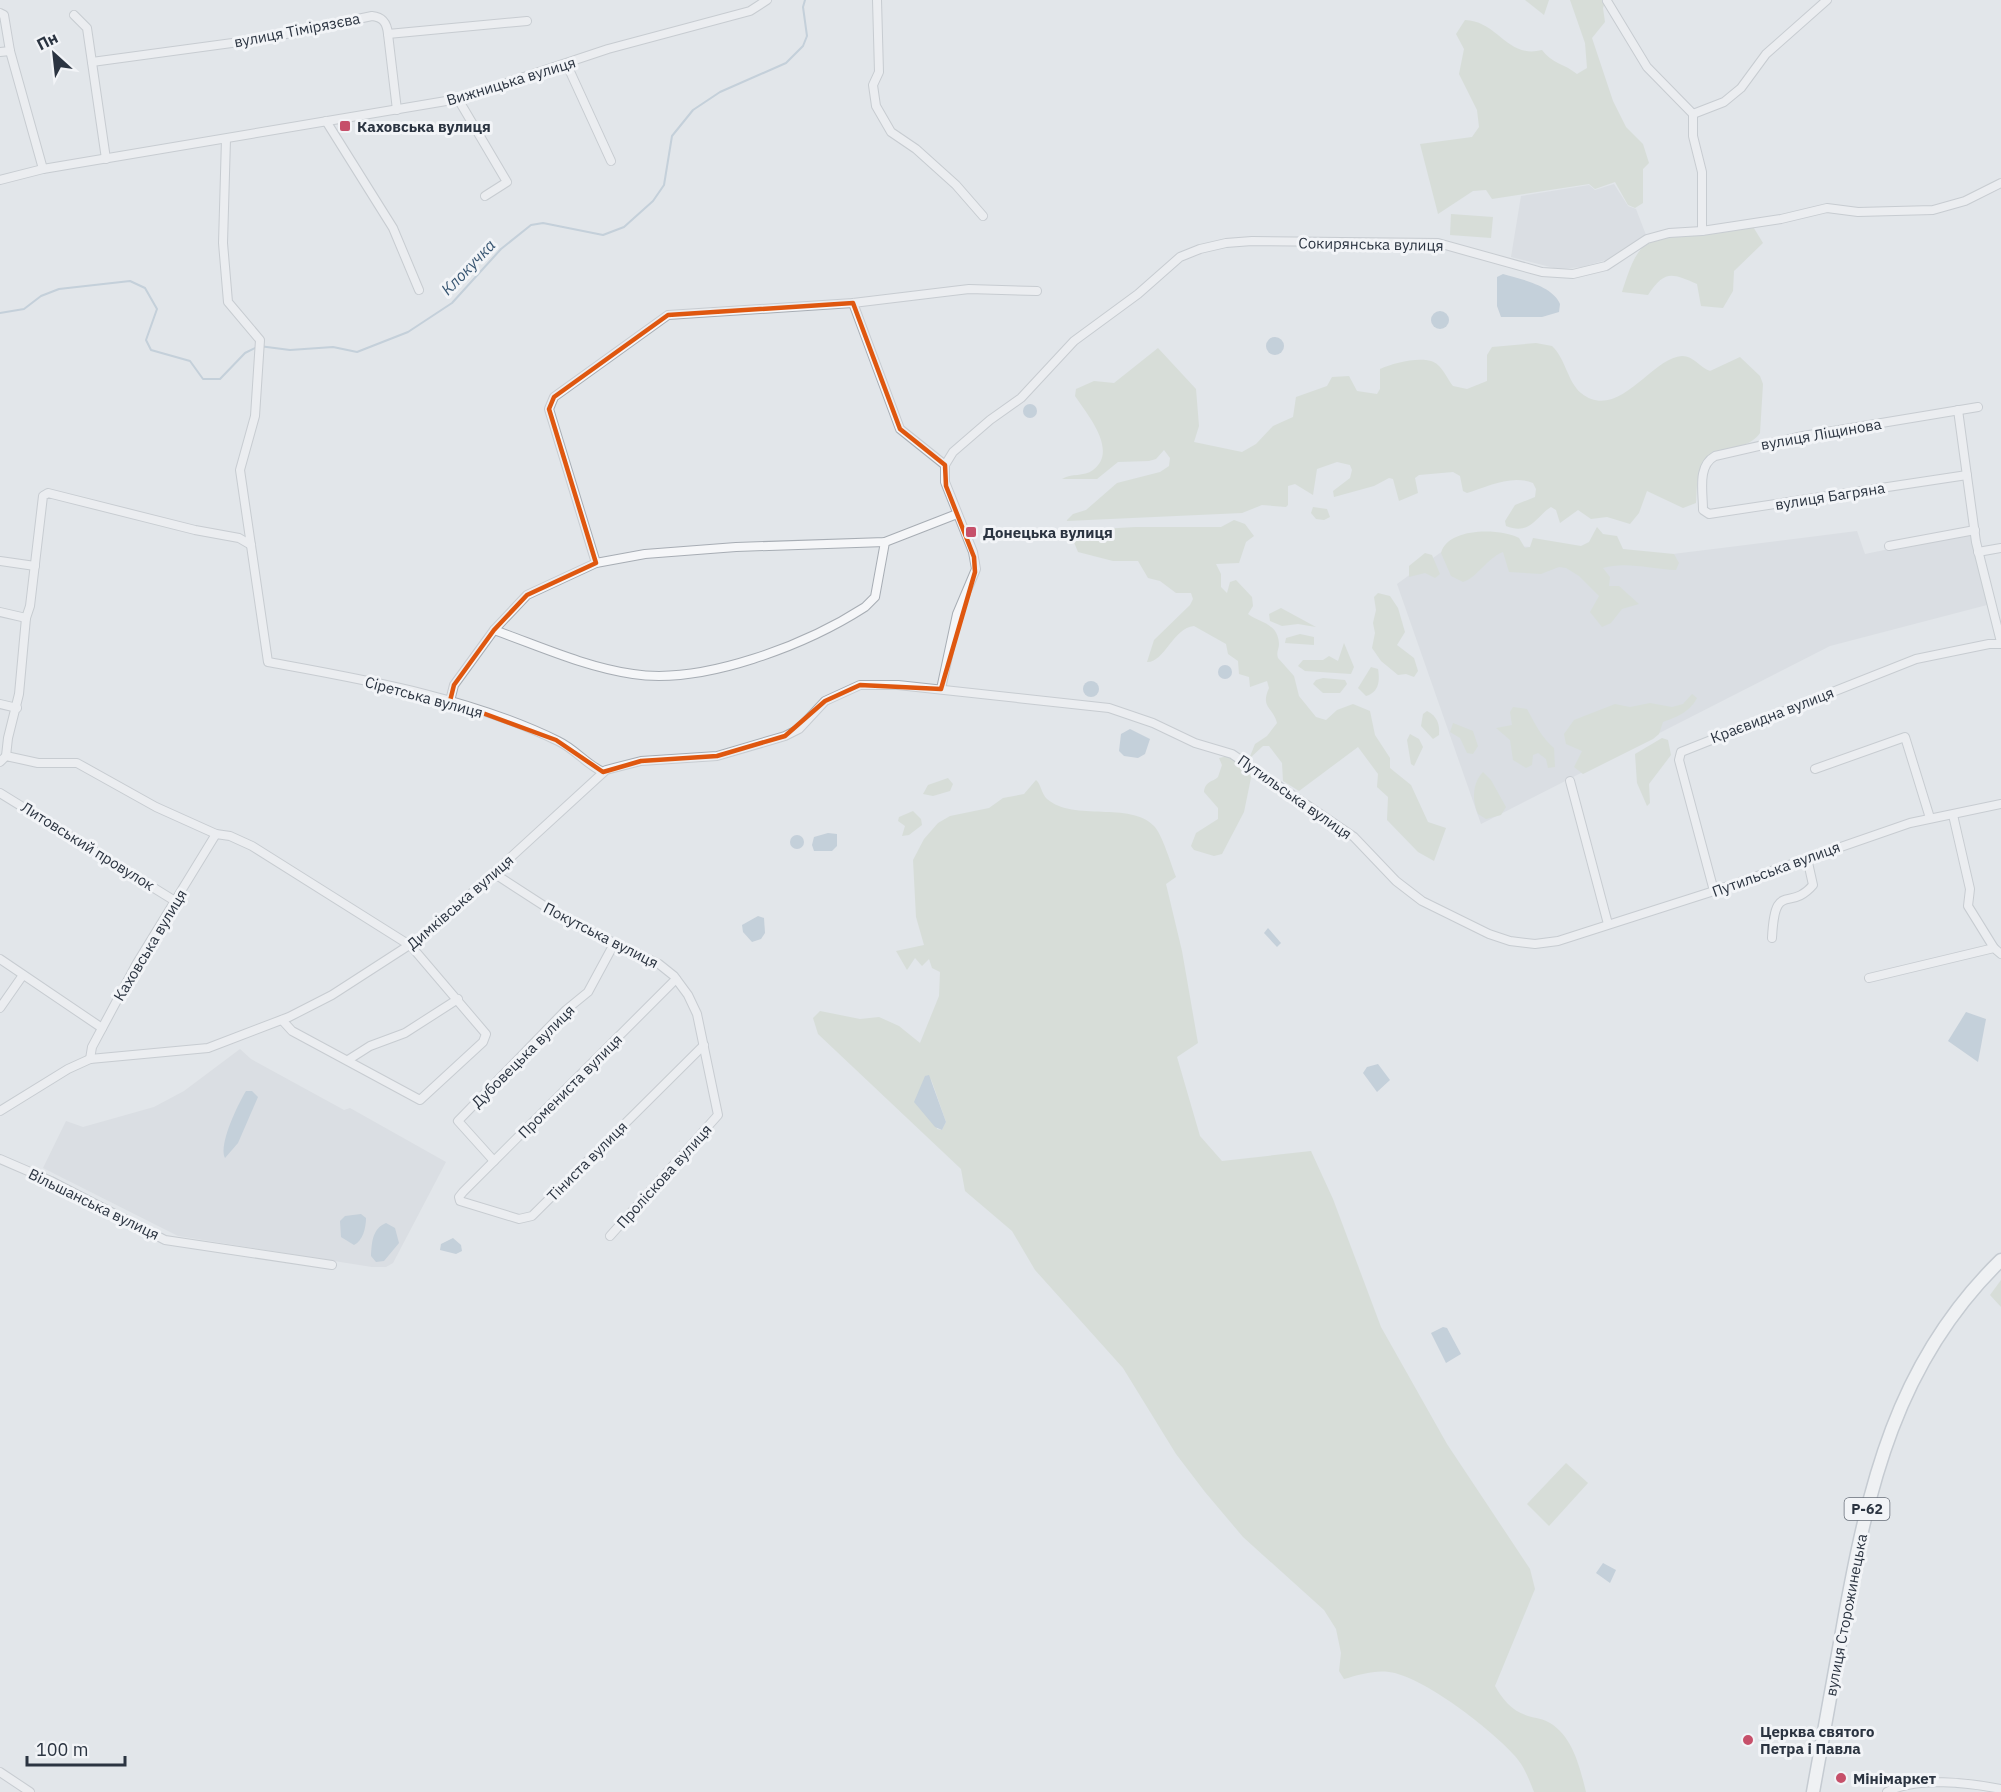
<svg xmlns="http://www.w3.org/2000/svg" width="2001" height="1792" font-family="'IBM Plex Sans',sans-serif">
<style>
.built{fill:#d0d5db}
.green{fill:#c9d3c4;fill-rule:evenodd}
.water{fill:#a0b5c7}
.lines{fill:none;stroke-linecap:round;stroke-linejoin:round}
.stream{stroke:#a0b5c7;stroke-width:2}
.street-casing{stroke:#a7adb4;stroke-width:10}
.primary-casing{stroke:#a2abb5;stroke-width:15}
.street{stroke:#f5f6f8;stroke-width:8}
.primary{stroke:#fff;stroke-width:12}
.marked{fill:none;stroke:#df570f;stroke-width:4.5;stroke-linejoin:round}
.poi-dot{fill:#c6506a;stroke:#f2f4f7;stroke-width:2}
.labels{text-anchor:middle;dominant-baseline:central;stroke-width:6;stroke-linejoin:round;paint-order:stroke}
.shield{fill:#f2f4f7;stroke:#676e78;stroke-width:1.5}
.shield-label{font-size:14px;font-weight:bold;fill:#2b3441}
.street-label{font-size:15px;fill:#2b3441;stroke:#f2f4f7}
.poi-label{font-size:15px;font-weight:bold;fill:#2b3441;stroke:#f2f4f7;text-anchor:start}
.water-label{font-size:16px;font-style:italic;fill:#385672;stroke:#f2f4f7}
</style>
<rect width="100%" height="100%" fill="#e2e6ea"/>
<!-- built -->
<g class="built">
<path d="M1614,184L1628,206L1636,209L1646,235L1609,259L1582,267L1558,269L1511,257L1521,196L1589,185L1595,190Z"/>
<path d="M1857,531L1865,554L1972,532L1987,605L1830,646L1481,824L1397,584L1458,540L1550,549L1651,563L1673,554Z"/>
<path d="M240,1049L251,1059L344,1110L350,1108L446,1162L393,1263L386,1267H372L178,1236L43,1168L66,1121L83,1127L154,1107L184,1091Z"/>
</g>
<!-- green -->
<g class="green">
<path d="M1525,0H1549L1544,15Z"/>
<path d="M1570,0H1606L1603,8L1605,22L1592,38L1613,101L1626,127L1643,144L1649,163L1643,169V203L1635,208L1628,205L1615,182L1595,189L1589,184L1492,199L1486,190L1473,191L1438,214L1420,144L1472,137L1479,127L1477,110L1459,74L1464,49L1456,34L1465,20C1498,21 1507,59 1542,50C1551,63 1565,64 1577,74L1587,68L1585,43Z"/>
<path d="M1451,214L1493,217L1491,238L1450,235Z"/>
<path d="M1752,225L1763,243L1734,271L1733,291L1723,308L1701,306L1697,284C1671,273 1665,270 1648,295L1622,292C1626,280 1632,259 1641,249C1657,233 1728,229 1752,225Z"/>
<path d="M1536,343L1552,346C1566,359 1567,381 1581,393C1618,423 1652,357 1682,356C1694,356 1699,367 1710,371L1740,357L1760,376L1763,384L1760,433C1745,455 1709,441 1699,475C1696,484 1697,494 1696,503L1683,508L1647,491L1639,513L1630,524L1607,517L1591,519L1578,510L1560,523L1556,510L1551,507C1536,516 1531,536 1506,526L1505,521L1515,505L1535,497L1536,489L1533,483C1511,474 1487,487 1467,493L1463,491L1460,476L1453,472L1419,475L1415,478L1418,493L1399,501L1393,479L1389,478L1374,486L1334,497L1333,491L1350,478L1352,470L1350,465L1337,462L1317,469L1313,495L1295,484L1288,486V505L1286,507L1262,505L1242,513L1066,521L1073,514L1086,510L1117,483L1160,472L1169,466L1170,458L1164,450L1156,459L1149,461L1118,462L1097,479H1062C1071,473 1084,477 1093,470C1119,451 1087,414 1075,396L1076,389L1094,381L1114,383L1158,348L1196,389L1199,426L1194,442L1242,452L1256,444L1273,426L1293,417L1296,397L1327,386L1332,377L1349,376L1357,391L1377,394L1380,389V369C1393,363 1417,357 1431,361C1442,364 1447,379 1453,386L1467,389L1487,381V355L1492,347Z"/>
<path d="M1313,507L1327,509L1330,517L1324,520L1316,519L1311,513Z"/>
<path d="M1234,520L1245,524L1254,536L1246,542L1239,563L1216,564L1221,574V587L1227,593L1230,582L1236,580L1252,597L1253,606L1248,614C1260,623 1278,623 1279,644C1279,649 1276,652 1278,658L1294,676L1299,696L1316,717L1326,720L1337,710L1353,704L1370,711L1375,735L1390,758V768L1411,785L1428,822L1446,828L1434,861L1418,852L1387,820L1388,797L1377,787L1378,774L1358,747L1299,791L1283,781L1282,763L1269,746H1263L1249,759L1255,744L1267,736L1277,723C1273,707 1260,708 1269,688L1267,681L1250,687L1249,677L1239,674L1238,661L1228,654L1226,644L1194,626C1173,628 1164,663 1147,662L1154,640L1190,605L1193,599L1191,593H1176L1160,581L1148,578L1138,561H1113L1078,552L1073,540L1077,533L1085,530L1135,527H1221Z"/>
<path d="M1597,527L1603,534L1617,536L1623,549L1674,554L1679,563L1676,570C1652,569 1625,561 1603,568L1610,577L1609,586H1619L1639,604L1622,609L1611,623L1602,627L1590,612L1599,596L1579,576L1566,568L1559,567L1541,574L1509,572L1503,552C1487,558 1477,578 1463,582L1451,576L1441,553C1448,527 1500,528 1519,538L1525,548L1530,547L1533,538L1581,546L1589,542Z"/>
<path d="M1425,553L1432,555L1440,574L1435,578L1425,573L1409,577V566Z"/>
<path d="M1378,593L1390,596L1398,608L1405,632L1397,645L1414,658L1418,671L1414,677L1406,674L1398,675L1381,661L1372,648L1375,633L1373,623L1376,610L1374,597Z"/>
<path d="M1281,608L1316,627L1298,624L1282,626L1270,621L1269,614Z"/>
<path d="M1300,634L1314,637V645L1285,643L1286,638Z"/>
<path d="M1344,643L1354,667L1351,674L1305,671L1298,666L1303,660H1323L1329,656L1338,661Z"/>
<path d="M1371,667L1378,669C1380,681 1379,692 1366,696L1358,688Z"/>
<path d="M1323,678L1345,680L1347,684L1340,693H1323L1313,684L1316,680Z"/>
<path d="M1692,694L1697,698C1689,713 1676,717 1663,722L1659,734L1653,739L1583,774L1574,767L1582,751L1566,744L1564,734L1574,720L1615,704L1630,707L1650,703L1672,707L1683,704Z"/>
<path d="M1513,707L1527,709C1535,724 1542,738 1554,748L1555,767L1548,768L1546,759L1538,753L1533,755L1532,765L1526,768L1513,760L1510,740L1496,728L1512,725L1510,712Z"/>
<path d="M1427,711C1437,716 1440,724 1439,735L1433,739L1421,726L1423,714Z"/>
<path d="M1453,723L1473,731L1478,746L1473,754L1467,753L1460,738L1450,732Z"/>
<path d="M1410,734L1419,739L1423,747L1414,766L1411,764L1407,740Z"/>
<path d="M1662,738L1668,740L1671,755L1649,784L1650,803L1647,806L1637,783L1635,754Z"/>
<path d="M1228,756L1252,773L1244,812L1222,854L1214,856L1194,850L1191,846L1196,833L1218,819V808L1204,792C1205,781 1213,782 1218,777L1222,765L1219,758Z"/>
<path d="M1483,772L1491,780L1506,807L1501,815L1486,819L1478,814C1472,801 1472,783 1483,772Z"/>
<path d="M948,778L953,784L950,791L933,796L923,794L928,785Z"/>
<path d="M1036,780C1041,784 1041,793 1047,799C1074,822 1130,801 1154,826C1162,834 1171,864 1176,877L1166,884L1182,951L1198,1043L1177,1057L1200,1136L1222,1161L1311,1151L1333,1199L1381,1327L1447,1444L1530,1569L1535,1589L1495,1686C1503,1700 1512,1711 1528,1716C1535,1718 1544,1719 1550,1723C1573,1737 1580,1768 1586,1792H1534C1529,1779 1524,1766 1515,1756C1492,1730 1423,1676 1389,1672C1374,1670 1359,1675 1344,1679L1339,1671L1341,1653L1336,1629L1324,1610L1243,1537L1205,1492L1176,1454L1123,1368L1035,1270L1012,1231L965,1191L961,1169L818,1034L813,1018L820,1011L860,1019L879,1017L899,1026L920,1043L939,996L940,972L932,968L929,959L922,966L915,958L907,970L896,951L924,945L916,917L913,860L924,839L938,823L950,816L989,808L1003,798L1024,794ZM931,1079L946,1122L942,1130L937,1129Z"/>
<path d="M913,811L921,819L922,825L909,835L902,836L905,826L898,821L899,817Z"/>
<path d="M2001,1280V1307L1990,1295Z"/>
<path d="M1566,1463L1588,1483L1549,1526L1527,1504Z"/>
</g>
<!-- water -->
<g class="water">
<path d="M1503,274C1521,279 1553,286 1560,304L1559,312L1542,317H1501L1497,306V277Z"/>
<circle cx="1440" cy="320" r="9"/>
<circle cx="1275" cy="346" r="9"/>
<circle cx="1030" cy="411" r="7"/>
<circle cx="1225" cy="672" r="7"/>
<circle cx="1091" cy="689" r="8"/>
<path d="M1130,729L1150,739L1145,754L1138,758L1124,756L1119,751L1121,734Z"/>
<path d="M828,833L837,834V846L832,851H814L812,845L814,837Z"/>
<circle cx="797" cy="842" r="7"/>
<path d="M758,916L764,918L765,933L761,939L752,942L743,932L742,925Z"/>
<path d="M1268,928L1281,943L1277,947L1264,933Z"/>
<path d="M1966,1012L1986,1019L1978,1062L1948,1041Z"/>
<path d="M1378,1064L1390,1080L1377,1092L1363,1073L1367,1067Z"/>
<path d="M929,1075L946,1122L942,1130L935,1127L914,1102L925,1076Z"/>
<path d="M246,1091H252L258,1097L238,1143L225,1158C218,1145 238,1104 246,1091Z"/>
<path d="M361,1214L366,1218C366,1227 363,1241 354,1245L341,1237L340,1221L345,1216Z"/>
<path d="M386,1223L395,1228L399,1243L384,1261L376,1262L371,1256C372,1242 372,1229 386,1223Z"/>
<path d="M453,1238L461,1245L462,1251L456,1254L440,1250L441,1244Z"/>
<path d="M1443,1327L1447,1328L1461,1354L1446,1363L1431,1333Z"/>
<path d="M1603,1563L1616,1570L1610,1583L1596,1573Z"/>
</g>
<g class="lines">
<!-- stream -->
<path class="stream" d="M0,313L24,309L41,296L59,289L130,281L145,288L157,309L146,340L151,350L190,361L203,379H220L245,353L259,346L290,350L333,347L357,352L408,332L452,303L501,249L531,225L543,223L603,235L624,227L653,201L664,185L672,136L693,110L720,92L786,63L803,46L807,36L803,7L805,0"/>
<!-- street casing -->
<g class="street-casing">
<g id="street">
<path d="M877,0L879,72L873,85L876,106L891,132L916,149L956,185L983,216"/>
<path d="M1607,1L1647,67L1693,114V136L1702,172V231"/>
<path d="M0,13L4,15L10,51L43,169"/>
<path d="M74,15L87,28L106,159"/>
<path d="M388,34L397,110"/>
<path d="M0,52L10,51"/>
<path d="M92,62L262,39L372,16C383,17 387,23 388,34L527,21"/>
<path d="M567,65L611,161"/>
<path d="M458,99L507,182L485,196"/>
<path d="M1693,114L1724,102L1741,88L1766,54L1827,0"/>
<path d="M326,121L393,228L419,290"/>
<path d="M226,139L223,243L228,302L260,340L255,416L240,470L268,662C366,680 468,697 558,741C575,749 586,764 603,772"/>
<path d="M0,180L43,169L458,99L608,49L750,11L767,0"/>
<path d="M853,303L900,429L945,465"/>
<path d="M1958,410L1976,542L2001,642"/>
<path d="M1967,475L1709,514L1703,510C1703,491 1697,466 1715,456L1803,436L1978,407"/>
<path d="M1889,546L1975,530"/>
<path d="M1978,552L2001,548"/>
<path d="M0,561L35,566"/>
<path d="M596,563L549,409L554,397L668,315L853,303L969,289L1037,291"/>
<path d="M0,612L26,618"/>
<path d="M494,630C539,646 585,667 633,674C703,685 806,645 865,607L875,597L885,542"/>
<path d="M941,689L957,614L976,569L973,552L945,482V465L953,452L990,420L1021,398L1074,341L1138,294L1180,257L1200,249L1226,243L1252,241L1438,243L1542,272L1573,274L1606,266L1647,239L1669,233L1702,231L1781,219L1827,208L1858,212L1933,210L1965,201L2001,183"/>
<path d="M450,701L454,685L494,630L527,595L596,563L645,554L736,547L885,542L957,514"/>
<path d="M0,704L17,708"/>
<path d="M6,756L8,738L19,694L26,618L30,606L43,496L48,493L195,530L239,538L251,545"/>
<path d="M0,762L6,756L38,763H77L156,807L216,834L230,836L252,846L411,946L486,1034L483,1042L420,1100L292,1031L282,1020"/>
<path d="M1815,769L1905,737L1930,818"/>
<path d="M1570,781L1608,924"/>
<path d="M0,793L175,901"/>
<path d="M1953,815L1970,889L1968,906L1994,948"/>
<path d="M495,874L566,920L659,964L674,976L688,995L697,1014L718,1115L610,1236"/>
<path d="M1714,891L1679,760L1681,752L1916,659L1989,644H2001"/>
<path d="M1772,938C1775,879 1789,913 1813,885L1807,858"/>
<path d="M0,959L102,1028"/>
<path d="M1869,978L1994,948L2001,954"/>
<path d="M676,979L463,1192L459,1197L460,1201L519,1219L532,1216L704,1045"/>
<path d="M0,1008L23,975"/>
<path d="M90,1059L92,1047L137,963L216,834"/>
<path d="M348,1060L370,1046L405,1033L458,999"/>
<path d="M0,1111L68,1069L90,1059L208,1048L289,1017L332,995L428,933L606,770L641,761L717,756L785,736L799,729L825,701L860,685H898L1109,708L1153,723L1195,743L1232,754L1354,837L1396,881L1422,901L1489,934L1510,941L1535,944L1558,941L1714,891L1910,823L2001,804"/>
<path d="M0,1159L51,1181L165,1240L332,1265"/>
<path d="M494,1161L458,1121L566,1010L588,992L614,944"/>
<path d="M0,1772L30,1792"/>
<path d="M1887,1792C1916,1776 1970,1783 2001,1789"/>
</g>
</g>
<!-- primary casing -->
<g class="primary-casing">
<path id="primary" d="M1813,1792C1823,1737 1833,1681 1843,1626C1868,1487 1896,1362 2001,1260"/>
</g>
<!-- street -->
<use href="#street" class="street"/>
<!-- primary -->
<use href="#primary" class="primary"/>
</g>
<!-- marked area -->
<path d="M0 0H2001V1792H0ZM853,303L900,429L945,465L946,486L974,557L975,572L941,689L860,685L825,701L785,736L717,756L641,761L603,772L556,740L450,701L454,685L494,630L527,595L596,563L549,409L554,397L668,315Z" fill="#e2e6ea" fill-opacity=".55" fill-rule="evenodd"/>
<path class="marked" d="M853,303L900,429L945,465L946,486L974,557L975,572L941,689L860,685L825,701L785,736L717,756L641,761L603,772L556,740L450,701L454,685L494,630L527,595L596,563L549,409L554,397L668,315Z"/>
<!-- markers -->
<g class="poi-dot">
<rect x="339" y="120" width="12" height="12" rx="3"/>
<rect x="965" y="526" width="12" height="12" rx="3"/>
<circle cx="1748" cy="1740" r="6"/>
<circle cx="1841" cy="1778" r="6"/>
</g>
<g class="labels">
<!-- shield labels -->
<rect class="shield" x="1844.5" y="1498" width="45" height="22" rx="4.5"/>
<g class="shield-label">
<text x="1867" y="1509">Р-62</text>
</g>
<!-- street labels -->
<g class="street-label">
<text transform="translate(297 30) rotate(-11)">вулиця Тімірязєва</text>
<text transform="translate(511 81) rotate(-17)">Вижницька вулиця</text>
<text transform="translate(1371 244) rotate(1)">Сокирянська вулиця</text>
<text transform="translate(1821 434) rotate(-10)">вулиця Ліщинова</text>
<text transform="translate(1830 496) rotate(-9)">вулиця Багряна</text>
<text transform="translate(424 697) rotate(15)">Сіретська вулиця</text>
<text transform="translate(1772 715) rotate(-21)">Краєвидна вулиця</text>
<text transform="translate(1295 797) rotate(35)">Путильська вулиця</text>
<text transform="translate(88 846) rotate(32)">Литовський провулок</text>
<text transform="translate(1776 869) rotate(-20)">Путильська вулиця</text>
<text transform="translate(460 902) rotate(-41)">Димківська вулиця</text>
<text transform="translate(601 935) rotate(27)">Покутська вулиця</text>
<text transform="translate(150 945) rotate(-59)">Каховська вулиця</text>
<text transform="translate(523 1056) rotate(-45)">Дубовецька вулиця</text>
<text transform="translate(570 1086) rotate(-45)">Промениста вулиця</text>
<text transform="translate(587 1161) rotate(-45)">Тіниста вулиця</text>
<text transform="translate(664 1176) rotate(-48)">Проліскова вулиця</text>
<text transform="translate(94 1204) rotate(26)">Вільшанська вулиця</text>
<text transform="translate(1846 1615) rotate(-79)">вулиця Сторожинецька</text>
</g>
<!-- poi labels -->
<g class="poi-label">
<text x="357" y="126">Каховська вулиця</text>
<text x="983" y="532">Донецька вулиця</text>
<text x="1760" y="1731">Церква святого<tspan x="1760" dy="17">Петра і Павла</tspan></text>
<text x="1853" y="1778">Мінімаркет</text>
</g>
<!-- water labels -->
<g class="water-label">
<text transform="translate(468 267) rotate(-46)">Клокучка</text>
</g>
</g>
<!-- north arrow -->
<g transform="translate(54 54) rotate(333)" stroke="#f2f4f7" stroke-width="4.5" paint-order="stroke">
<path d="M0-4.5L10 22L0 15L-10 22Z" fill="#2b3441"/>
<text y="-9" font-size="16" font-weight="bold" text-anchor="middle" fill="#2b3441">Пн</text>
</g>
<!-- scale -->
<path d="M27 1756v9h98v-9" fill="none" stroke="#2b3441" stroke-width="3"/>
<text x="36" y="1756" font-size="18" fill="#2b3441" stroke="#f2f4f7" stroke-width="4.5" paint-order="stroke">100 m</text>
</svg>
